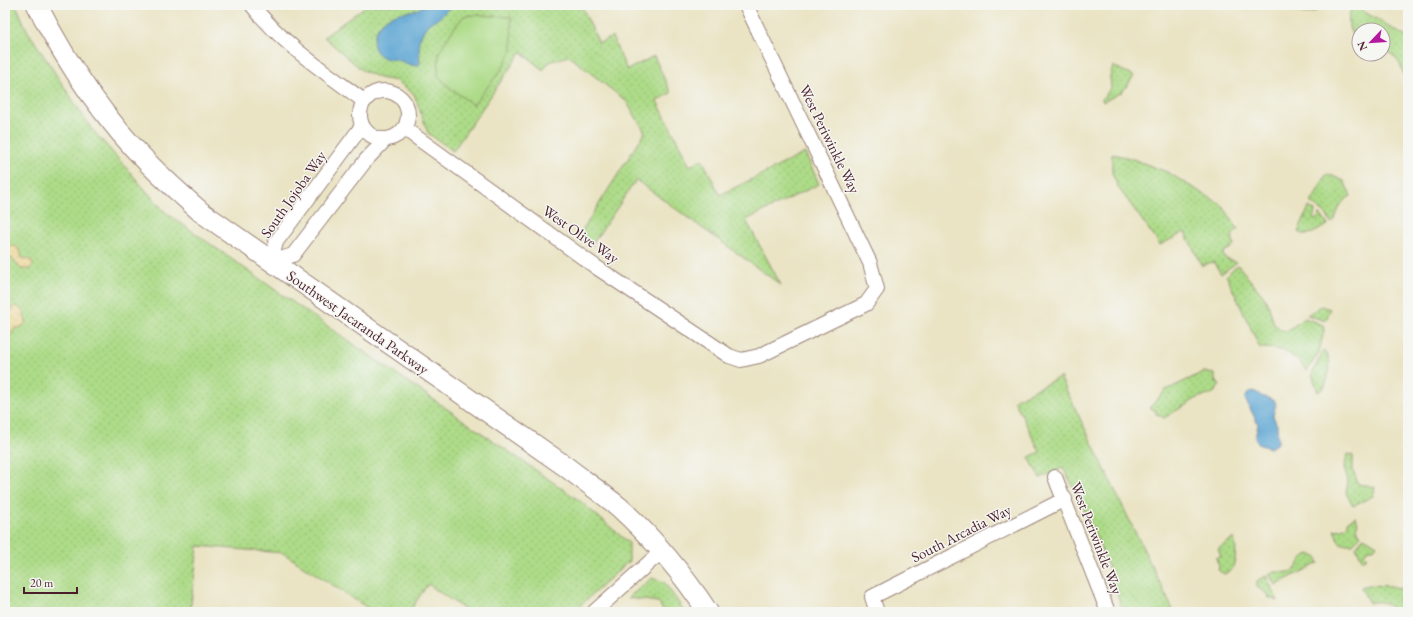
<svg xmlns="http://www.w3.org/2000/svg" width="1413" height="617" font-family="'EB Garamond',serif">
<style>
.green{fill:url(#green-dots);stroke:#7c7d5a}
.sand{fill:url(#sand-dots);stroke:#9c7c64}
.pitch{fill:#addb88;stroke:#7c7d5a}
.water{fill:#5ba5d3;stroke:#52627f}
.lines{fill:none;stroke-linecap:round;stroke-linejoin:round}
.street-casing{stroke:#9a8278;stroke-width:16}
.secondary-casing{stroke:#9a8278;stroke-width:22}
.street{stroke:#fff;stroke-width:14}
.secondary{stroke:#fff;stroke-width:20}
.labels{text-anchor:middle;dominant-baseline:central;stroke-width:3;stroke-linejoin:round;paint-order:stroke}
.street-label{font-size:15px;fill:#4a1f2b;stroke:#f6f6f2}
</style>
<defs>
<pattern id="green-dots" width="8" height="8" patternUnits="userSpaceOnUse"><rect width="8" height="8" fill="#addb88"/><path d="M2 2h.1M6 6h.1" fill="none" stroke="#96bc76" stroke-width="1.8" stroke-linecap="round"/></pattern>
<pattern id="sand-dots" width="8" height="8" patternUnits="userSpaceOnUse"><rect width="8" height="8" fill="#eeda9e"/><path d="M2 2h.1M6 6h.1" fill="none" stroke="#cebb88" stroke-width="1.8" stroke-linecap="round"/></pattern>
</defs>
<rect width="100%" height="100%" fill="#f6f6f2"/>
<filter id="ink" filterUnits="userSpaceOnUse"><feTurbulence type="fractalNoise" baseFrequency=".025" numOctaves="2"/><feDisplacementMap in="SourceGraphic" scale="8" xChannelSelector="R" yChannelSelector="G"/><feConvolveMatrix kernelMatrix="1 2 1 2 8 2 1 2 1" color-interpolation-filters="sRGB"/></filter>
<filter id="wash" filterUnits="userSpaceOnUse"><feTurbulence type="fractalNoise" baseFrequency=".012" numOctaves="4" result="noise"/><feDisplacementMap in="SourceGraphic" scale="16" xChannelSelector="R" yChannelSelector="G"/><feGaussianBlur stdDeviation="0.9" result="paint"/><feColorMatrix in="noise" values="0 0 0 0 0 0 0 0 0 0 0 0 0 0 0 0 0 1.4 0 .05"/><feComposite in="paint" operator="in"/></filter>
<g filter="url(#wash)">
<rect width="100%" height="100%" fill="#eae4c4"/>
<!-- green -->
<g class="green">
<path d="M5,5H16L27,30L91,128L165,212L281,294L580,501L629,543V561L573,612H468L428,584L409,612H374L283,553L198,546L190,612H5Z"/>
<path d="M367,5H581L599,43L612,37L627,70L654,56L671,93L657,101L690,166L702,159L720,195L805,153L819,184L746,220L781,285L636,180L591,246L578,237L645,132L626,101L569,56L549,62L543,70L521,52L453,151L428,133L414,94L397,81L379,78L362,70L324,37Z"/>
<path d="M1288,5H1322C1314,17 1297,15 1288,5Z"/>
<path d="M1353,5L1408,38V90C1403,74 1402,56 1383,50V30H1359V43C1347,33 1346,18 1353,5Z"/>
<path d="M1113,66L1134,76L1122,92L1103,102L1102,99L1111,88L1110,77Z"/>
<path d="M1112,154L1130,158L1167,172L1222,205L1238,229C1231,234 1232,237 1234,245L1231,248L1224,252L1223,255L1226,259L1237,262L1221,274L1215,264L1212,262L1202,266L1185,232L1160,245L1118,187L1112,173Z"/>
<path d="M1328,174L1344,181L1351,196C1334,205 1340,217 1331,223L1326,214L1311,203L1326,175Z"/>
<path d="M1309,207L1315,211L1313,219L1316,220L1320,214L1328,225C1316,230 1311,238 1298,232Z"/>
<path d="M1238,265L1264,297L1269,307L1274,324L1281,330L1287,331L1305,318L1325,326L1319,352L1307,371C1292,353 1285,348 1260,348L1226,275Z"/>
<path d="M1321,306L1330,309L1326,321L1307,315Z"/>
<path d="M1323,351C1334,358 1329,377 1324,388L1318,392L1312,374Z"/>
<path d="M1204,372L1215,374V381L1220,384L1216,391L1210,395L1199,397L1164,418L1155,413L1157,411L1149,408L1166,390Z"/>
<path d="M1060,377L1174,612H1123C1108,562 1088,513 1063,468L1040,478L1029,457L1040,452L1014,400Z"/>
<path d="M1348,454L1353,456V470L1358,484L1375,487L1373,496L1353,506L1346,493L1348,482L1344,466Z"/>
<path d="M1356,517L1358,523L1356,529L1361,536L1353,544H1340L1334,530L1342,529L1348,525V521Z"/>
<path d="M1364,537L1377,545L1374,549H1368L1364,554L1367,558L1363,561L1356,547Z"/>
<path d="M1234,538C1237,550 1236,558 1232,570L1224,574L1218,570L1219,567L1216,558L1221,556L1218,549Z"/>
<path d="M1309,554L1316,557L1319,563L1275,585L1269,574C1278,569 1288,575 1294,570C1300,565 1300,557 1309,554Z"/>
<path d="M1266,576L1278,601L1269,598L1268,594L1256,587L1258,580Z"/>
<path d="M652,578L664,582L685,612H664L658,602L628,598Z"/>
<path d="M1368,585L1391,586L1408,591V599H1399L1398,602L1408,608V612H1394C1388,602 1380,600 1369,603L1361,587Z"/>
</g>
<!-- sand -->
<g class="sand">
<path d="M5,245C20,248 17,244 22,258L31,260L33,264L30,269H21L12,258H5Z"/>
<path d="M17,306L23,311L26,322L22,327L15,328L10,336L5,340V322L13,307Z"/>
</g>
<!-- pitch -->
<path class="pitch" d="M476,15L511,17L512,50L502,69L473,105L449,87L438,75L439,52L454,28L464,16Z"/>
<!-- water -->
<g class="water">
<path d="M425,5H452L439,18L428,24L424,30L419,40L420,64L416,66C409,65 404,62 398,60C393,59 387,60 383,57C365,48 375,25 389,17C400,11 415,13 425,5Z"/>
<path d="M1253,391C1258,392 1260,396 1264,397C1280,401 1276,402 1273,416L1277,425L1278,443L1270,448L1260,445L1255,438L1258,424L1245,399L1248,393Z"/>
</g>
</g>
<g filter="url(#ink)">
<g class="lines">
<!-- street casing -->
<g class="street-casing">
<g id="street">
<path d="M252,5C282,44 325,72 364,101"/>
<circle cx="384" cy="115" r="24"/>
<path d="M405,129L596,267L729,356L741,360L759,356L866,304L877,289L870,263L746,5"/>
<path d="M271,262L293,255L366,160L385,140"/>
<path d="M271,262L276,242L362,126"/>
<path d="M1055,477L1108,612"/>
<path d="M594,612L662,551"/>
<path d="M877,612L872,597L1065,499"/>
</g>
</g>
<!-- secondary casing -->
<g class="secondary-casing">
<path id="secondary" d="M37,5C67,64 104,119 151,166C167,182 184,197 201,212L565,466C583,480 602,493 619,507C653,538 683,574 708,612"/>
</g>
<!-- street -->
<use href="#street" class="street"/>
<!-- secondary -->
<use href="#secondary" class="secondary"/>
</g>
</g>
<g class="labels">
<!-- street labels -->
<g class="street-label">
<text transform="translate(830 139) rotate(64)">West Periwinkle Way</text>
<text transform="translate(293 194) rotate(-55)">South Jojoba Way</text>
<text transform="translate(581 234) rotate(35)">West Olive Way</text>
<text transform="translate(358 322) rotate(35)">Southwest Jacaranda Parkway</text>
<text transform="translate(961 533) rotate(-27)">South Arcadia Way</text>
<text transform="translate(1097 538) rotate(69)">West Periwinkle Way</text>
</g>
</g>
<!-- margin -->
<rect width="1413" height="617" fill="none" stroke="#f6f6f2" stroke-width="20"/>
<!-- north arrow -->
<g transform="translate(1371 42) rotate(245)"><circle r="19" fill="#f6f6f2" stroke="#b1a0a2"/>
<path d="M0-3L7 15L0 10L-7 15Z" fill="#b5179e"/>
<text y="-6" font-size="11" font-weight="bold" text-anchor="middle" fill="#4a1f2b">N</text>
</g>
<!-- scale -->
<path d="M24 587v6h53v-6" fill="none" stroke="#4a1f2b" stroke-width="2"/>
<text x="30" y="587" font-size="12" fill="#4a1f2b" stroke="#f6f6f2" stroke-width="3" paint-order="stroke">20 m</text>
</svg>
